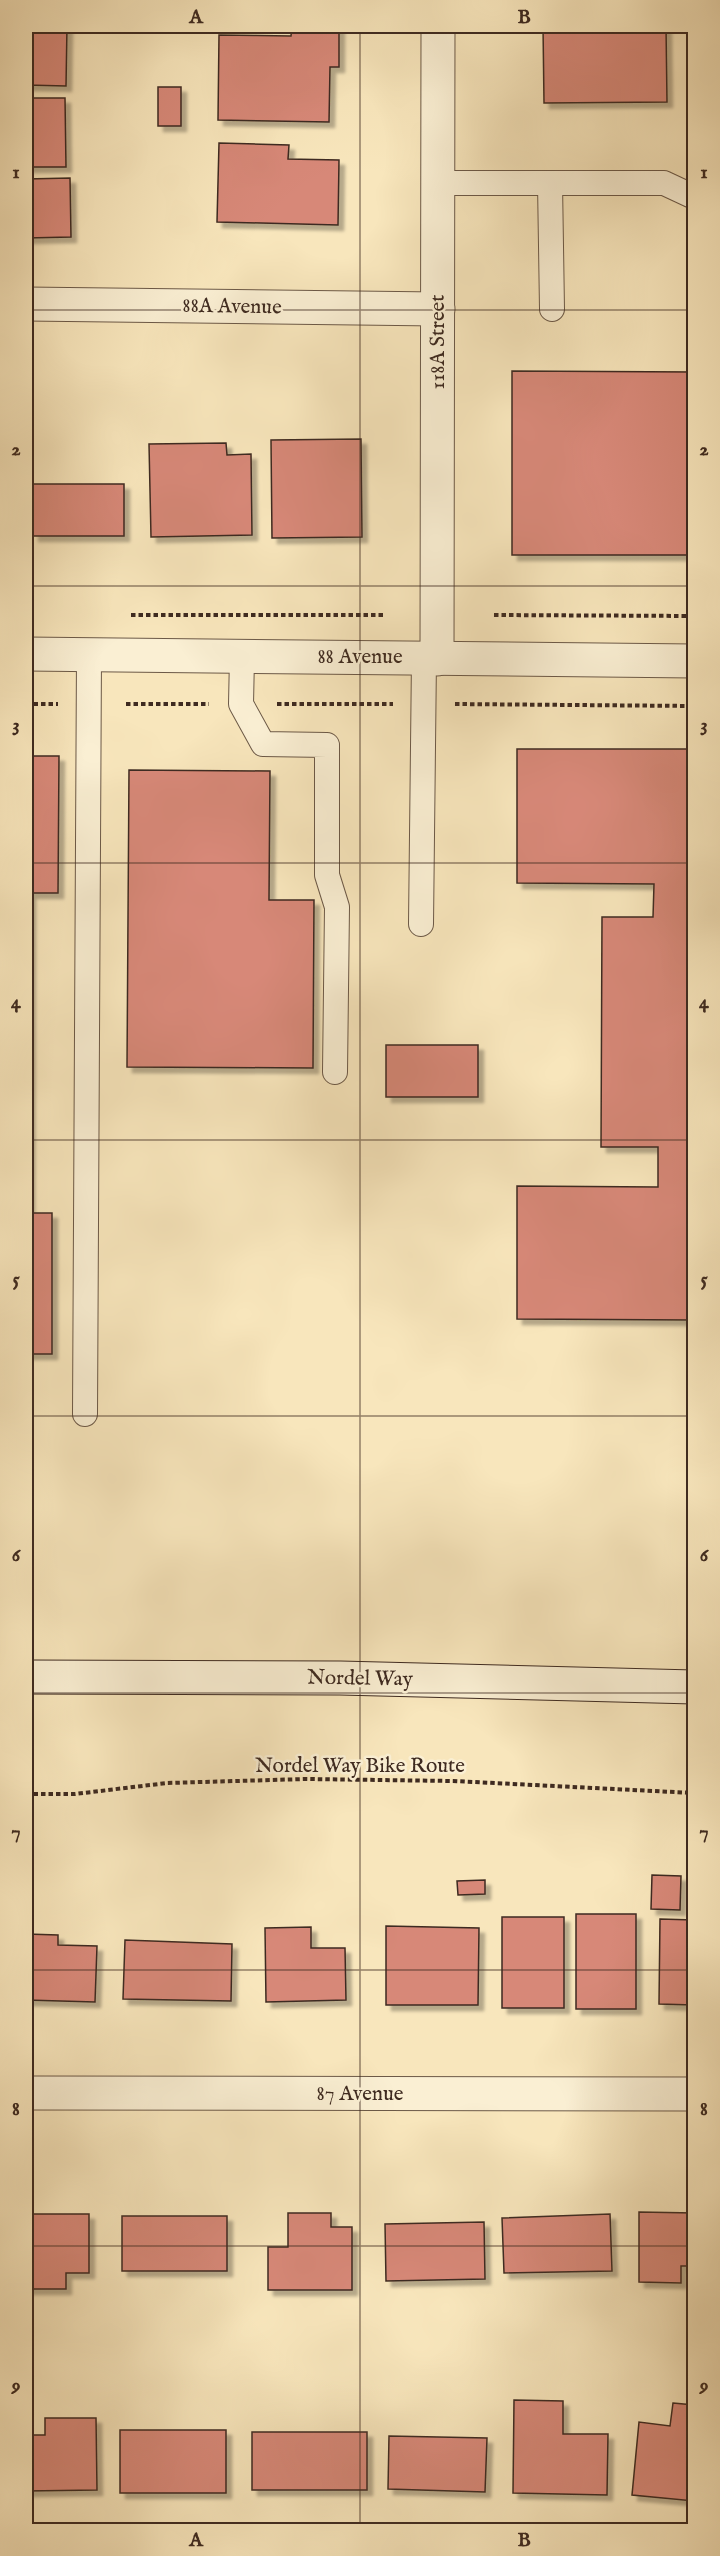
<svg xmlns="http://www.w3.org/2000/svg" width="720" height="2556" font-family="'IM FELL English',serif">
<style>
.building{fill:#d78878;stroke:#3e2a20;stroke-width:1.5;filter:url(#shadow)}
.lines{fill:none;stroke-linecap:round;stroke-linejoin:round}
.service-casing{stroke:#6c5947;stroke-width:26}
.minor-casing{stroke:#6c5947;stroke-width:35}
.secondary-casing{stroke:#3e2a20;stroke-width:35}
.path{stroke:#3e2a20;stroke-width:4;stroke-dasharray:4.5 3;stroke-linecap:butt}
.service{stroke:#faefd3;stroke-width:24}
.minor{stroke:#faefd3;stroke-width:33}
.secondary{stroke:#faefd3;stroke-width:33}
.grid{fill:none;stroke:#3e2a20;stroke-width:1.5;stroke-opacity:0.55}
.labels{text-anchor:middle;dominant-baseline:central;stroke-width:5;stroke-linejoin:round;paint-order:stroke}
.street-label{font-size:21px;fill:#3e2a20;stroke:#faefd3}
.neatline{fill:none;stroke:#3e2a20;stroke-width:2}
.grid-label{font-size:20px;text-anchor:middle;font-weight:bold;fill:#3e2a20}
</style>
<defs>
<filter id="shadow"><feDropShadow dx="5.5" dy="5.5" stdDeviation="1.5" flood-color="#0004"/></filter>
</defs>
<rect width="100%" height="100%" fill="#f8e6bc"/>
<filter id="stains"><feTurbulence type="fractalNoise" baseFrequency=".00333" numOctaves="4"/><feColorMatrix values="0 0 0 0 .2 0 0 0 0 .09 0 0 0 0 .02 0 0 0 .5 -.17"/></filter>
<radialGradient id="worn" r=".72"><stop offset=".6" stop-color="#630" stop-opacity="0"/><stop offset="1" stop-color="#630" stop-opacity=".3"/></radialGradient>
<!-- building -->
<g class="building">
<path d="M26,26H67L66,86L26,85Z"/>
<path d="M292,26H339V67H330L329,122L218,120L219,35L291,36Z"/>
<path d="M543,26H666L667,102L544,103Z"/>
<rect x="158" y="87" width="23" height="39"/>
<path d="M26,98H65L66,167H26Z"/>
<path d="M219,143L289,145L288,159L339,160L338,225L217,222Z"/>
<path d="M70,178L71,237L26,238V179Z"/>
<path d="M512,371L694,372V555H512Z"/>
<path d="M361,439L362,537L272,538L271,440Z"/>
<path d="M226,443L227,455L251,454L252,535L151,537L149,444Z"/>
<rect x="33" y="484" width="91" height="52"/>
<path d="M517,749H694V1320L517,1319V1186L658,1187V1147H601L602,917H653L654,884L517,883Z"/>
<path d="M26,756H59L58,893H30L29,1213H52V1354H26Z"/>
<path d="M129,770L270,771L269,900H314L313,1068L127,1067Z"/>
<rect x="386" y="1045" width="92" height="52"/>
<path d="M652,1875L681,1876L680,1910L651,1909Z"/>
<path d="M485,1880V1894L458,1895L457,1881Z"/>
<rect x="576" y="1914" width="60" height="95"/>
<rect x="502" y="1917" width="62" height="91"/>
<path d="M660,1919L694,1920V2005L659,2004Z"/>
<path d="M386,1926L479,1928L478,2005H386Z"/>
<path d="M311,1927V1948H345L346,2000L266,2002L265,1928Z"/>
<path d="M26,1934L58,1935V1945L97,1946L95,2002L26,2000Z"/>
<path d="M125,1940L232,1944L231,2001L123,1999Z"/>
<path d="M639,2212L694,2213V2266H681V2283L639,2282Z"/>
<path d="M288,2213H331V2227H352V2290H268V2247H288Z"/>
<path d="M26,2214H89V2273H66V2289H26Z"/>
<path d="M610,2214L612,2271L504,2273L502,2218Z"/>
<rect x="122" y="2216" width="105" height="55"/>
<path d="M484,2222L485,2279L386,2281L385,2224Z"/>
<path d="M514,2400L563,2401V2434H608L607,2495L513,2493Z"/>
<path d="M673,2403L694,2405V2501L632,2495L639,2422L670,2426Z"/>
<path d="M45,2418H96L97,2490L26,2491V2435H45Z"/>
<rect x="120" y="2430" width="106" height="63"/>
<rect x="252" y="2432" width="115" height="58"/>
<path d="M389,2436L487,2438L485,2492L388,2489Z"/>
</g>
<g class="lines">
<!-- service casing -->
<g class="service-casing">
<g id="service">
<path d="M437,183H664L694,197"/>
<path d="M550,183L552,309"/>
<path d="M242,657L241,704L263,744L327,745V875L337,907L335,1072"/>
<path d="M421,924L424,658"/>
<path d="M85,1414L89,655"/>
</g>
</g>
<!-- minor casing -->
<g class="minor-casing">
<g id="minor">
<path d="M26,304L438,309"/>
<path d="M26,654L694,661"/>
<path d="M437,659L438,26"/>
<path d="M26,2093L694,2094"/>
</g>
</g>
<!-- secondary casing -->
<g class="secondary-casing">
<path id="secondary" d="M26,1677L340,1678L694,1687"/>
</g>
<!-- path -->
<g class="path">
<path d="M131,615H385"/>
<path d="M494,615L694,616"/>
<path d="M26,704H58"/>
<path d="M126,704H209"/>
<path d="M277,704H393"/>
<path d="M455,704L694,706"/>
<path d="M26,1794H75L167,1783L306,1779L453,1781L694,1793"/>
</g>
<!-- service -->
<use href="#service" class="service"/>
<!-- minor -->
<use href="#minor" class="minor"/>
<!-- secondary -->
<use href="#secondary" class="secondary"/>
</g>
<!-- grid -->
<path class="grid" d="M360,26V2530M26,310H694M26,586H694M26,863H694M26,1140H694M26,1416H694M26,1693H694M26,1970H694M26,2246H694"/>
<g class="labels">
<!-- street labels -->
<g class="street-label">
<text transform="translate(232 307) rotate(1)">88A Avenue</text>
<text transform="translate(438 342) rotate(-90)">118A Street</text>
<text x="360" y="657">88 Avenue</text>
<text transform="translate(360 1679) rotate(1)">Nordel Way</text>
<text x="360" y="1766">Nordel Way Bike Route</text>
<text x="360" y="2094">87 Avenue</text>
</g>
</g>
<!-- margin -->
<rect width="720" height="2556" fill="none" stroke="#f8e6bc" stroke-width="66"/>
<rect x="33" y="33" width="654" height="2490" class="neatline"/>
<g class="grid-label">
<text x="196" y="23">A</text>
<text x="524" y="23">B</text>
<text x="16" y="178">1</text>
<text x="704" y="178">1</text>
<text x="16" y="455">2</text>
<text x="704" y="455">2</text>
<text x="16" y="731">3</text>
<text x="704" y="731">3</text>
<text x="16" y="1008">4</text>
<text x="704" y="1008">4</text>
<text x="16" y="1285">5</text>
<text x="704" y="1285">5</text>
<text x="16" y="1561">6</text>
<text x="704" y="1561">6</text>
<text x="16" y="1838">7</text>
<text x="704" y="1838">7</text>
<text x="16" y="2115">8</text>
<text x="704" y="2115">8</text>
<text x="16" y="2391">9</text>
<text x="704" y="2391">9</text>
<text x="196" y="2546">A</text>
<text x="524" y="2546">B</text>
</g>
<rect width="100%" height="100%" filter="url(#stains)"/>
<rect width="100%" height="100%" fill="url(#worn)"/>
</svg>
